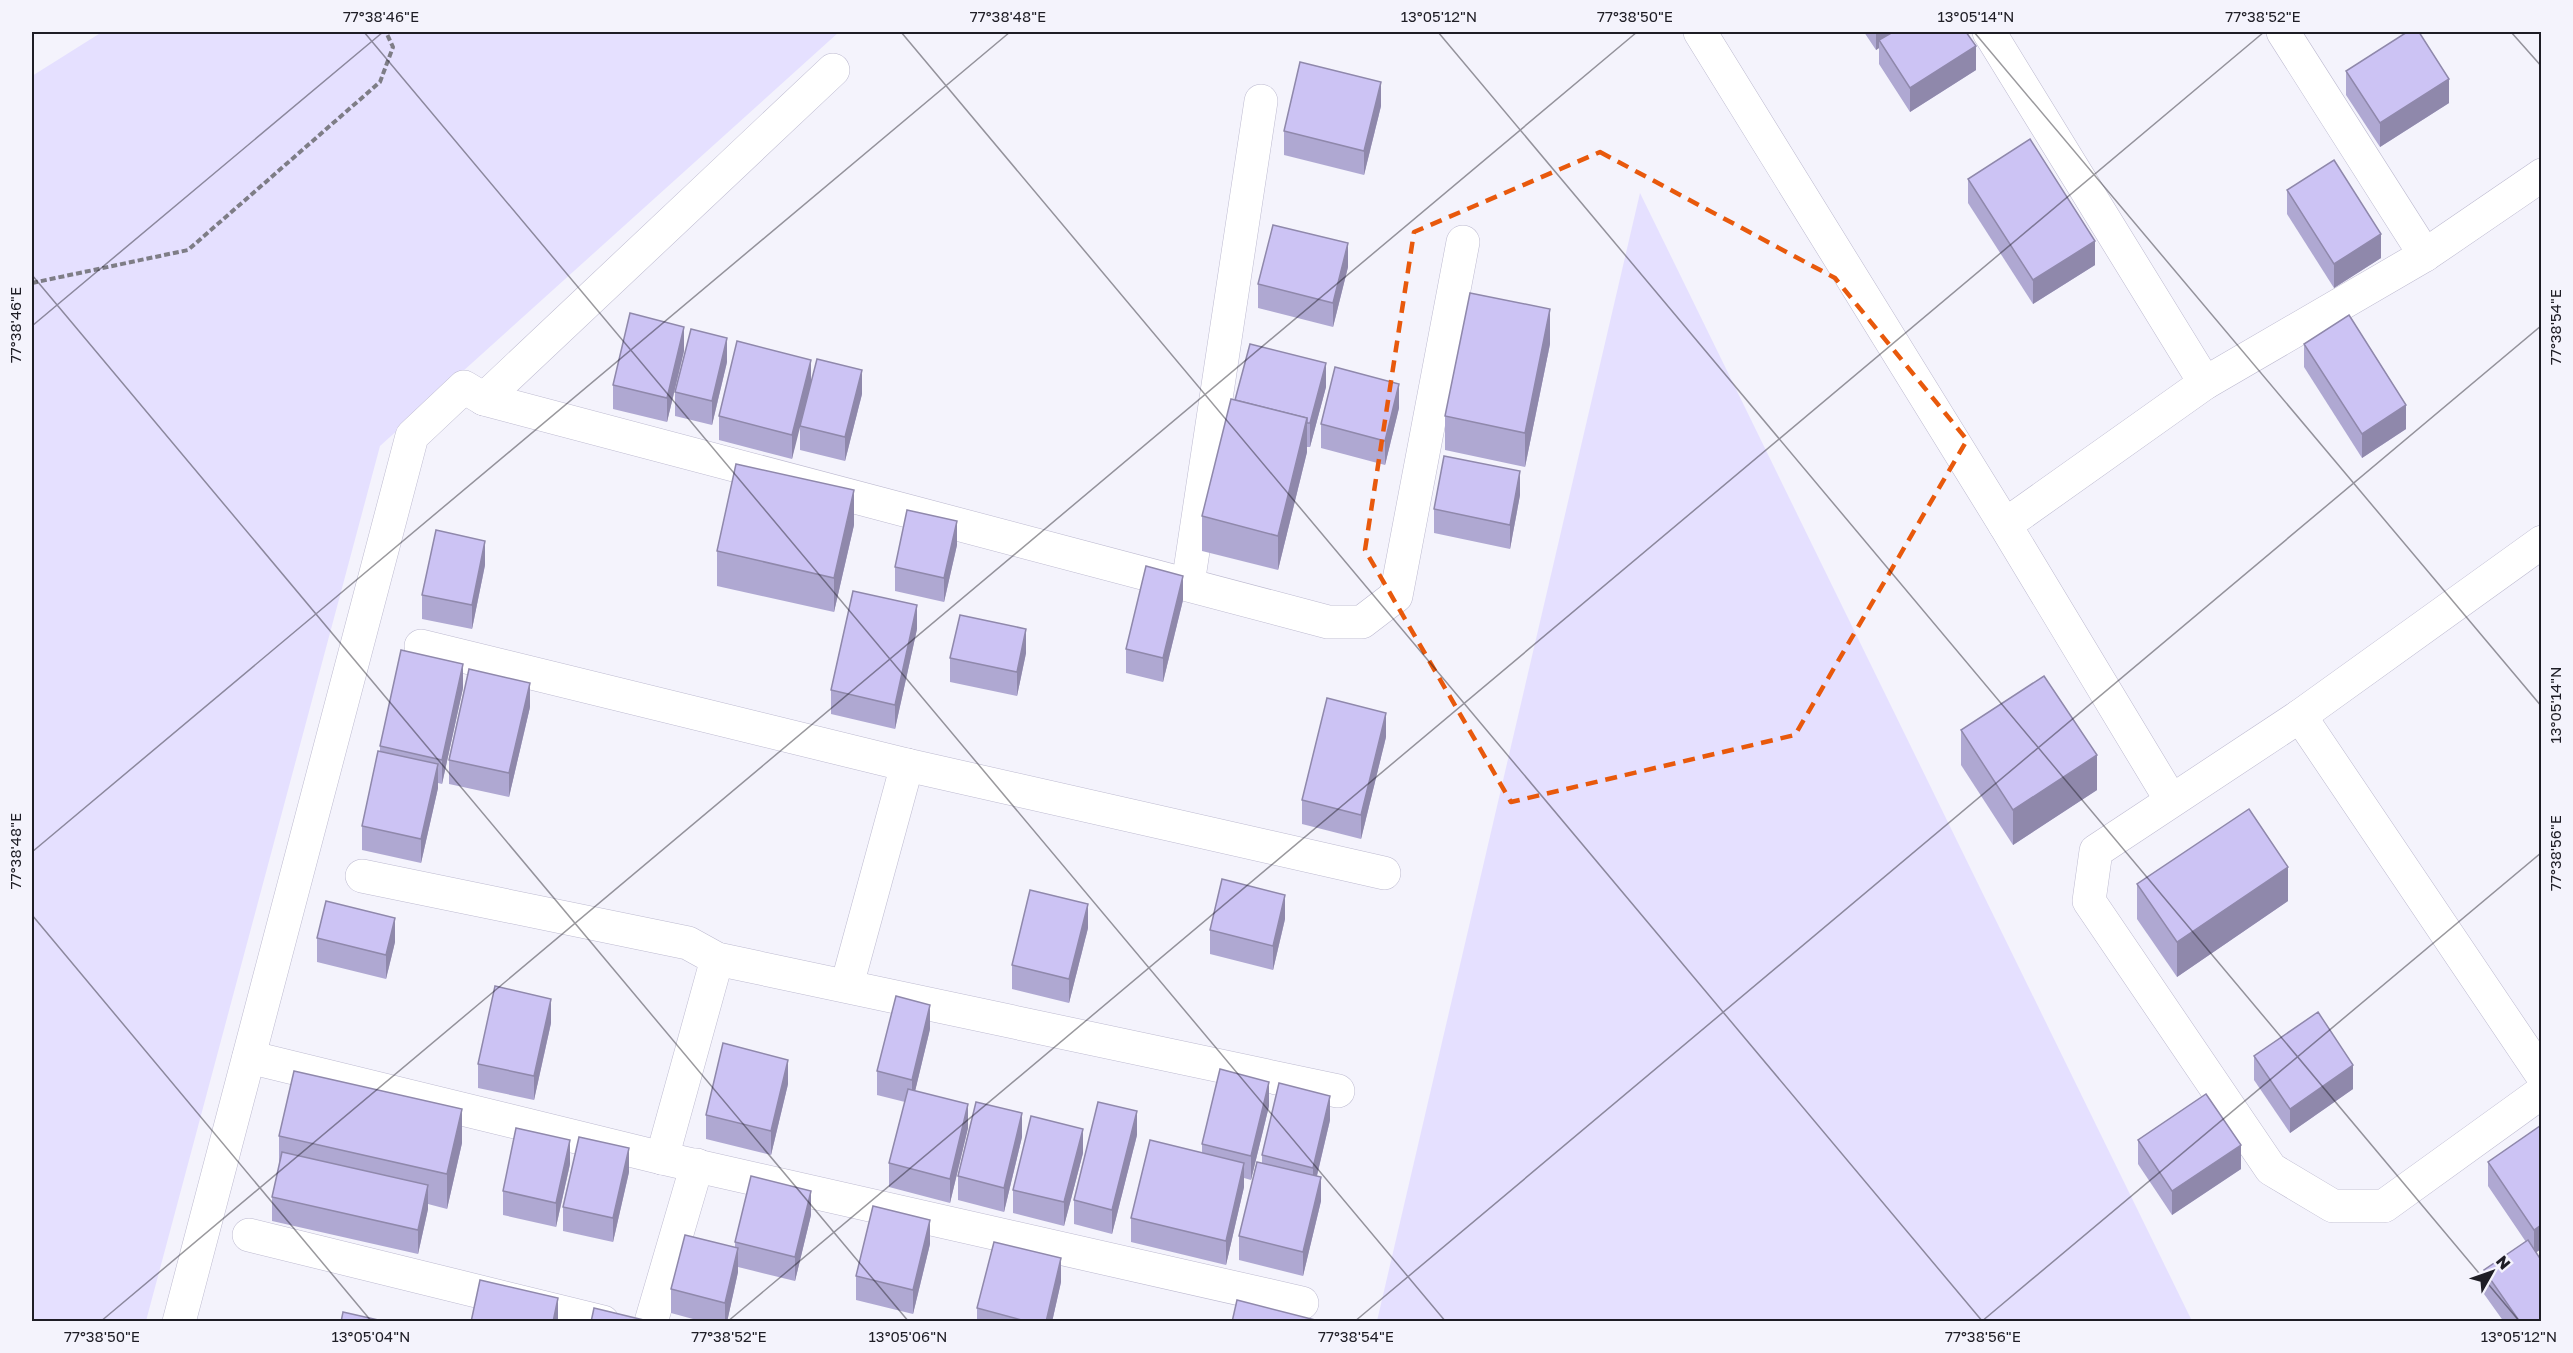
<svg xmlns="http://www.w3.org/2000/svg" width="2573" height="1353" font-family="'Golos Text',sans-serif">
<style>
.green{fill:#e5e0ff}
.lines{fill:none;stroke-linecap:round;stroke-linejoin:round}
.minor-casing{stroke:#bdbad0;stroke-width:34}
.path{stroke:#7e7d86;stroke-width:4;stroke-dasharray:6 3;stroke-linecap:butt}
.minor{stroke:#fff;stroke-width:33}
.wall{fill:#afa8d2}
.shaded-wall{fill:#8f88ab}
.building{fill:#ccc3f4;stroke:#8f88ab;stroke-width:1.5}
.marked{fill:none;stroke:#e8590c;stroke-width:4.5;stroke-dasharray:12 8;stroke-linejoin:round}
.ticks{fill:none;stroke:#1e1d25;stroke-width:1.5;stroke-opacity:0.45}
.neatline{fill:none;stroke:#1e1d25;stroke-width:2}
.ticks-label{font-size:15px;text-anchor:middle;fill:#1e1d25}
</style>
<rect width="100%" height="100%" fill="#f4f3fc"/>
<!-- green -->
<g class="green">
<path d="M102,32H839L380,446L146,1321L32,1322V76Z"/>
<path d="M1640,193L2192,1321H1377Z"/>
</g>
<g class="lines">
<!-- minor casing -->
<g class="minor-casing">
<g id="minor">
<path d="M1700,32L2005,525L2171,800"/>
<path d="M1989,32L2205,383"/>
<path d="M2283,32L2425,255"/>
<path d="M484,399L833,70"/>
<path d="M2005,525L2205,383L2425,255L2542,175"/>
<path d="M2542,542L2300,716L2096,851L2089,901L2271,1169L2333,1206H2384L2542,1092"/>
<path d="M1188,584L1261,101"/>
<path d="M421,646L907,765L1384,873"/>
<path d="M2300,716L2542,1075"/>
<path d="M362,876L688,943L717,959L1338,1091"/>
<path d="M847,985L907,765"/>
<path d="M249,1057L662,1158L1302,1303"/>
<path d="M662,1158L717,959"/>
<path d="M249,1235L603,1322"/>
<path d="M179,1322L412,436L464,387L484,399L1328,622H1362L1396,596L1463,242"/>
<path d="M651,1322L697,1165"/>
</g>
</g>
<!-- path -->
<path class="path" d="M32,283L188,250L380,82L393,47L386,32"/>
<!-- minor -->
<use href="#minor" class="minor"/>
</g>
<!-- wall -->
<g class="wall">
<path d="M1864,32H1966L1976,70L1910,112L1879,64V48L1876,50Z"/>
<path d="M2346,71L2449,103L2380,147L2346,95Z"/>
<path d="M1381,106L1364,175L1284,155V131Z"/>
<path d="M1968,179L2095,265L2033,304L1968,203Z"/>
<path d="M2287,190L2381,258L2334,288L2287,214Z"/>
<path d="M1348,267L1333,327L1258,308V284Z"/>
<path d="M1550,344L1525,467L1445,450V416Z"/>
<path d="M2304,344L2406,429L2362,458L2304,367Z"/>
<path d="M684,351L667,422L613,409V385Z"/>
<path d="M811,360L792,459L719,440V416Z"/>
<path d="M727,362L712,425L675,416V392Z"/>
<path d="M1326,387L1310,447H1307V452L1278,570L1202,551V516L1235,400Z"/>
<path d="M862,394L845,461L800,450V426Z"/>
<path d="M1399,408L1385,465L1321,448V424Z"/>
<path d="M1520,495L1510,549L1434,533V509Z"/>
<path d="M854,525L834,612L717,586V551Z"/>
<path d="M957,545L944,602L895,591V567Z"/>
<path d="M485,565L472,629L422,619V595Z"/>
<path d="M1183,600L1163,682L1126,673V649Z"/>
<path d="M917,629L895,729L831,714V690Z"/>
<path d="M1026,653L1017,696L950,682V658Z"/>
<path d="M463,688L442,784L438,783V788L421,863L362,850V826L380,751V746Z"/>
<path d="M530,707L509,797L449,784V760Z"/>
<path d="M1961,730L2097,790L2013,845L1961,765Z"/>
<path d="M1386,737L1361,839L1302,824V800Z"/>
<path d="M2137,884L2288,901L2177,977L2137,919Z"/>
<path d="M1285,919L1273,970L1210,954V930Z"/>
<path d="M1088,928L1069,1003L1012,989V965Z"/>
<path d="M317,938L395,942L386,979L317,962Z"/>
<path d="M551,1023L534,1100L478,1088V1064Z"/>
<path d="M930,1029L915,1091L968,1128L950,1203L889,1187V1163L905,1102L877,1095V1071Z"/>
<path d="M2254,1056L2353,1089L2290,1133L2254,1080Z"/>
<path d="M788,1084L771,1155L706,1139V1115Z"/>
<path d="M1269,1106L1251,1180L1244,1178V1187L1226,1265L1131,1242V1218L1202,1153V1144Z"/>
<path d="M1330,1120L1317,1176L1321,1201L1303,1276L1239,1260V1236L1262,1163V1155Z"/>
<path d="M2540,1126L2541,1249L2536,1252L2541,1322H2504L2484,1294V1270L2526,1242L2488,1186V1162Z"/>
<path d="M1137,1135L1112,1234L1074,1224V1200Z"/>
<path d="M279,1136L462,1143L447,1209L428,1204V1209L418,1254L272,1221V1197L279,1166Z"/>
<path d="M1022,1137L1004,1212L958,1200V1176Z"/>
<path d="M2138,1140L2241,1169L2172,1215L2138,1164Z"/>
<path d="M1083,1153L1064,1226L1013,1213V1190Z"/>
<path d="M570,1164L556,1227L503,1215V1191Z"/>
<path d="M629,1172L613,1242L563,1231V1207Z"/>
<path d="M811,1215L795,1281L738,1267V1272L727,1322H704L671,1313V1289L735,1248V1242Z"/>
<path d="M930,1244L913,1314L856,1300V1276Z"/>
<path d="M1061,1282L1052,1322H977V1308Z"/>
</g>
<!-- shaded-wall -->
<g class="shaded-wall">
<path d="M1876,32H1905L1879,40V48L1876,50Z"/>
<path d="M1976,46V70L1910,112V88Z"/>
<path d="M2449,79V103L2380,147V123Z"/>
<path d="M1381,82V106L1364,175V151Z"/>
<path d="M2381,234V258L2334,288V264Z"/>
<path d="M2095,241V265L2033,304V280Z"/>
<path d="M1348,243V267L1333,327V303Z"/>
<path d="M1550,309V344L1525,467V433Z"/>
<path d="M684,327V351L667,422V398Z"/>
<path d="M727,338V362L712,425V401Z"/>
<path d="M811,360V384L792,459V435Z"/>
<path d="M1326,363V387L1310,447V423Z"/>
<path d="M862,370V394L845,461V437Z"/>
<path d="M1399,384V408L1385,465V441Z"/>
<path d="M2406,405V429L2362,458V434Z"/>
<path d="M1307,418V452L1278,570V536Z"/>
<path d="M1520,471V495L1510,549V525Z"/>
<path d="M854,490V525L834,612V578Z"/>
<path d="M957,521V545L944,602V578Z"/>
<path d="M485,541V565L472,629V605Z"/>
<path d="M1183,576V600L1163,682V658Z"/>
<path d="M917,605V629L895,729V705Z"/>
<path d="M1026,629V653L1017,696V672Z"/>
<path d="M463,664V688L442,784V760Z"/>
<path d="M530,683V707L509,797V773Z"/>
<path d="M1386,713V737L1361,839V815Z"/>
<path d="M2097,755V790L2013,845V810Z"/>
<path d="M438,764V788L421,863V839Z"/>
<path d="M2288,867V901L2177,977V942Z"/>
<path d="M1285,895V919L1273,970V946Z"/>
<path d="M1088,904V928L1069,1003V979Z"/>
<path d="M395,918V942L386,979V955Z"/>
<path d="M551,999V1023L534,1100V1076Z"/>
<path d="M930,1005V1029L912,1104V1080Z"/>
<path d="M788,1060V1084L771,1155V1131Z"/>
<path d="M2353,1065V1089L2290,1133V1109Z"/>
<path d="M1269,1082V1106L1251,1180V1156Z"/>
<path d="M1330,1096V1120L1313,1192V1168Z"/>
<path d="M968,1104V1128L950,1203V1179Z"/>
<path d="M462,1109V1143L447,1209V1174Z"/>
<path d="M1137,1111V1135L1112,1234V1210Z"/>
<path d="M1022,1113V1137L1004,1212V1188Z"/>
<path d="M1083,1129V1153L1064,1226V1202Z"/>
<path d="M570,1140V1164L556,1227V1203Z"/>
<path d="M2241,1145V1169L2172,1215V1191Z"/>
<path d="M629,1148V1172L613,1242V1218Z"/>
<path d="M1244,1163V1187L1226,1265V1241Z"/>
<path d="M1321,1177V1201L1303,1276V1252Z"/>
<path d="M428,1185V1209L418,1254V1230Z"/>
<path d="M811,1191V1215L795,1281V1257Z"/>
<path d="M930,1220V1244L913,1314V1290Z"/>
<path d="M2541,1225V1249L2534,1254V1230Z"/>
<path d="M738,1248V1272L727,1322H725V1303Z"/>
<path d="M1061,1258V1282L1052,1322H1046Z"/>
<path d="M558,1298V1322H553Z"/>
</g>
<!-- building -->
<g class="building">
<path d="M1893,32H1966L1976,46L1910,88L1879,40Z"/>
<path d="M2407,32H2419L2449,79L2380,123L2346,71Z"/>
<path d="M1300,62L1381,82L1364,151L1284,131Z"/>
<path d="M2030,139L2095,241L2033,280L1968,179Z"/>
<path d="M2334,160L2381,234L2334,264L2287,190Z"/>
<path d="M1273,225L1348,243L1333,303L1258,284Z"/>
<path d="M1470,293L1550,309L1525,433L1445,416Z"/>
<path d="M630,313L684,327L667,398L613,385Z"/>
<path d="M2349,315L2406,405L2362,434L2304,344Z"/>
<path d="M691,329L727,338L712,401L675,392Z"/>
<path d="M737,341L811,360L792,435L719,416Z"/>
<path d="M1250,344L1326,363L1310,423H1307V418L1235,400Z"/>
<path d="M817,359L862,370L845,437L800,426Z"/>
<path d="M1335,367L1399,384L1385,441L1321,424Z"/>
<path d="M1231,399L1307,418L1278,536L1202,516Z"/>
<path d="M1444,456L1520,471L1510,525L1434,509Z"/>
<path d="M736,464L854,490L834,578L717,551Z"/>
<path d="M907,510L957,521L944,578L895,567Z"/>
<path d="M436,530L485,541L472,605L422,595Z"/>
<path d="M1146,566L1183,576L1163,658L1126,649Z"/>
<path d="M853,591L917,605L895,705L831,690Z"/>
<path d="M960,615L1026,629L1017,672L950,658Z"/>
<path d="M401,650L463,664L442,760L380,746Z"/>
<path d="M469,669L530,683L509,773L449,760Z"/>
<path d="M2044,676L2097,755L2013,810L1961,730Z"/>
<path d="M1327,698L1386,713L1361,815L1302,800Z"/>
<path d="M378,751L438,764L421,839L362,826Z"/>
<path d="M2249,809L2288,867L2177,942L2137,884Z"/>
<path d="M1222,879L1285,895L1273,946L1210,930Z"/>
<path d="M1030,890L1088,904L1069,979L1012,965Z"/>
<path d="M326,901L395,918L386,955L317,938Z"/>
<path d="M495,986L551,999L534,1076L478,1064Z"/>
<path d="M896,996L930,1005L912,1080L877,1071Z"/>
<path d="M2318,1012L2353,1065L2290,1109L2254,1056Z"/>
<path d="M723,1043L788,1060L771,1131L706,1115Z"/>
<path d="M1220,1069L1269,1082L1251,1156L1202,1144Z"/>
<path d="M294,1071L462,1109L447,1174L279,1136Z"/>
<path d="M1279,1083L1330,1096L1313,1168L1262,1155Z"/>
<path d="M908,1089L968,1104L950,1179L889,1163Z"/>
<path d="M2206,1094L2241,1145L2172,1191L2138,1140Z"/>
<path d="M976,1102L1022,1113L1004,1188L958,1176Z"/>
<path d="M1098,1102L1137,1111L1112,1210L1074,1200Z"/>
<path d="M1031,1116L1083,1129L1064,1202L1013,1190Z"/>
<path d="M2540,1126L2541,1129V1225L2534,1230L2488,1162Z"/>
<path d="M516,1128L570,1140L556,1203L503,1191Z"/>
<path d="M579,1137L629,1148L613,1218L563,1207Z"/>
<path d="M1150,1140L1244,1163L1226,1241L1131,1218Z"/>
<path d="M282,1152L428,1185L418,1230L272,1197Z"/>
<path d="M1257,1162L1321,1177L1303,1252L1239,1236Z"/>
<path d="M751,1176L811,1191L795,1257L735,1242Z"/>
<path d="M873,1206L930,1220L913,1290L856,1276Z"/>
<path d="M685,1235L738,1248L725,1303L671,1289Z"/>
<path d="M2528,1240L2541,1260V1322H2520L2484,1270Z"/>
<path d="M994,1242L1061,1258L1046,1322H1029L977,1308Z"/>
<path d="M480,1280L558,1298L553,1322H471Z"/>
<path d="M1237,1300L1323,1322H1232Z"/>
<path d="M594,1308L652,1322H591Z"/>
<path d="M343,1312L387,1322H341Z"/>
</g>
<!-- marked area -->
<path class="marked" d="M1600,152L1835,278L1967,440L1795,735L1511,802L1365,550L1414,232Z"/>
<!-- ticks -->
<path class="ticks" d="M364,32L1446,1322M901,32L1983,1322M1438,32L2520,1322M1974,32L2542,707M2511,32L2542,67M32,275L909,1322M32,326L383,32M32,852L1010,32M32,915L372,1322M100,1322L1637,32M727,1322L2264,32M1354,1322L2542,325M1981,1322L2542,852"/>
<!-- border -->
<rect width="2573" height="1353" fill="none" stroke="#f4f3fc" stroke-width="66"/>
<!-- north arrow -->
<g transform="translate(2492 1272) rotate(50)" stroke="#f4f3fc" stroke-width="4.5" paint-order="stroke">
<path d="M0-4.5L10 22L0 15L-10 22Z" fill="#1e1d25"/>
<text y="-9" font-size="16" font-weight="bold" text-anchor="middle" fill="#1e1d25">N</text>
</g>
<rect x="33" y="33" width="2507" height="1287" class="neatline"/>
<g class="ticks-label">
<text x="381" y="22">77°38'46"E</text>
<text x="1008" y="22">77°38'48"E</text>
<text x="1439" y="22">13°05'12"N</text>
<text x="1635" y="22">77°38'50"E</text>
<text x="1976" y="22">13°05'14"N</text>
<text x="2263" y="22">77°38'52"E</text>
<text transform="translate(16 325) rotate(-90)" y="5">77°38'46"E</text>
<text transform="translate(2556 327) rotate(-90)" y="5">77°38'54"E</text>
<text transform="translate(2556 705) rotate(-90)" y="5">13°05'14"N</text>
<text transform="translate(16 851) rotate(-90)" y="5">77°38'48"E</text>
<text transform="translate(2556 853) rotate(-90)" y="5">77°38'56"E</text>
<text x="102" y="1342">77°38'50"E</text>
<text x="371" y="1342">13°05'04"N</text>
<text x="729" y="1342">77°38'52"E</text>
<text x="908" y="1342">13°05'06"N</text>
<text x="1356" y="1342">77°38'54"E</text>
<text x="1983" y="1342">77°38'56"E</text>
<text x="2519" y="1342">13°05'12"N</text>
</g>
</svg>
